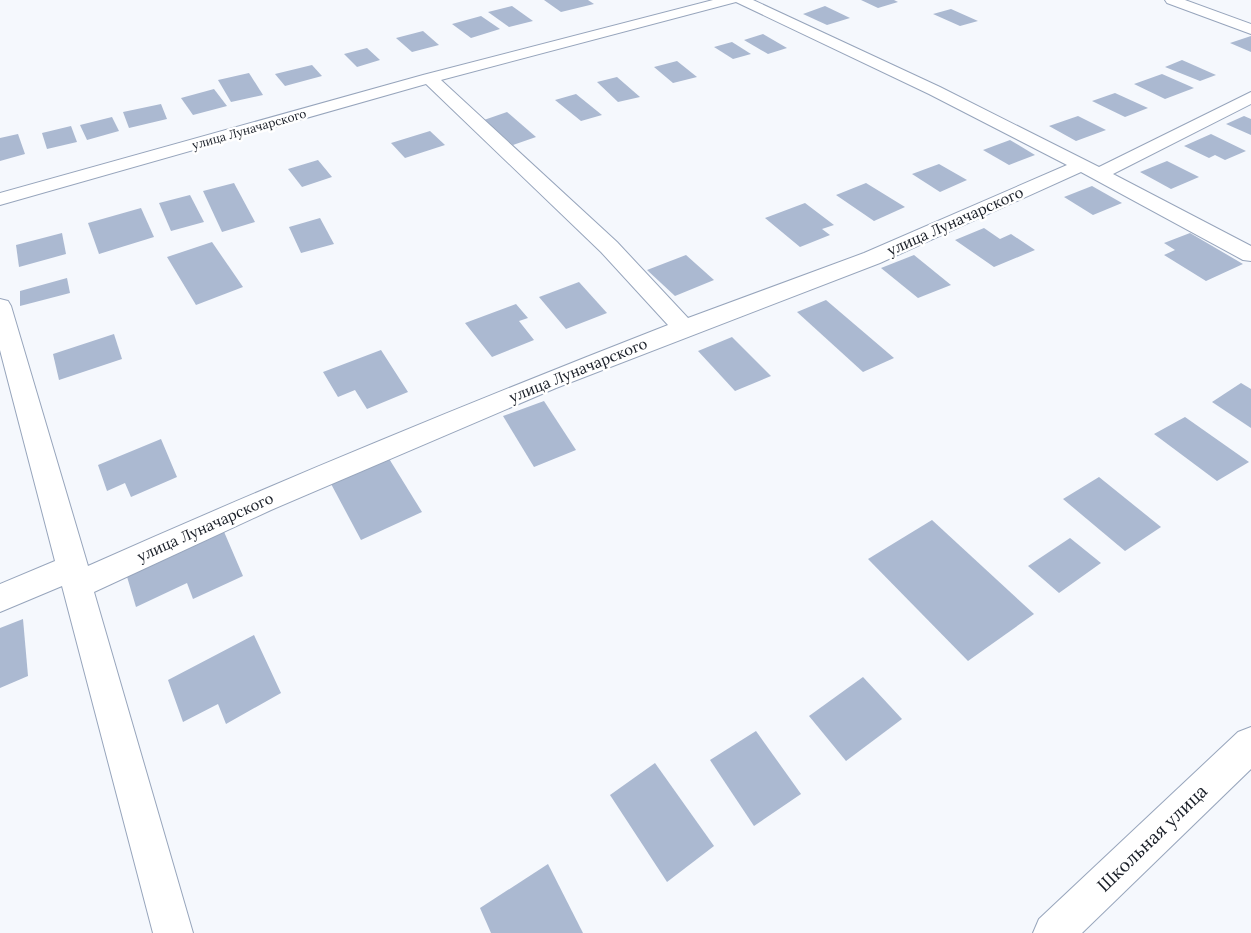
<svg xmlns="http://www.w3.org/2000/svg" width="1251" height="933" font-family="Lora,serif">
<style>
.building{fill:#abb9d1}
.lines{fill:none;stroke-linecap:round;stroke-linejoin:round}
.minor-casing{stroke:#97a5bc;stroke-width:2}
.minor{fill:#fff;fill-rule:evenodd}
.labels{text-anchor:middle;dominant-baseline:central;stroke-width:5;stroke-linejoin:round;paint-order:stroke}
.far-street-label{font-size:12px;fill:#181d26;stroke:#fff}
.street-label{font-size:15px;fill:#181d26;stroke:#fff}
.near-street-label{font-size:18px;fill:#181d26;stroke:#fff}
</style>
<rect width="100%" height="100%" fill="#f5f8fd"/>
<!-- building -->
<g class="building">
<path d="M544,0H588L594,4L561,12Z"/>
<path d="M861,0H894L898,2L878,8Z"/>
<path d="M512,6L533,21L509,27L488,12Z"/>
<path d="M825,6L850,18L827,25L803,14Z"/>
<path d="M951,9L978,21L960,26L933,14Z"/>
<path d="M481,16L500,29L471,38L452,24Z"/>
<path d="M423,31L439,45L412,52L396,38Z"/>
<path d="M763,34L787,48L768,54L744,40Z"/>
<path d="M1251,36V52L1230,43Z"/>
<path d="M732,42L751,54L733,59L714,47Z"/>
<path d="M367,48L380,60L357,67L344,54Z"/>
<path d="M1182,60L1216,75L1200,81L1165,67Z"/>
<path d="M677,61L697,77L673,83L654,67Z"/>
<path d="M312,65L322,76L285,86L275,74Z"/>
<path d="M249,73L263,95L231,102L218,80Z"/>
<path d="M1162,74L1194,88L1165,99L1134,84Z"/>
<path d="M617,77L640,97L618,102L597,82Z"/>
<path d="M214,89L227,106L193,115L181,98Z"/>
<path d="M1115,93L1148,108L1125,117L1092,101Z"/>
<path d="M576,94L602,115L581,121L555,100Z"/>
<path d="M161,104L167,119L129,128L123,112Z"/>
<path d="M507,112L536,137L513,145L484,120Z"/>
<path d="M1078,116L1106,130L1076,141L1049,126Z"/>
<path d="M1244,116L1251,119V135L1226,124Z"/>
<path d="M112,117L119,131L87,140L80,125Z"/>
<path d="M71,126L77,142L47,149L42,133Z"/>
<path d="M430,131L445,145L405,158L391,143Z"/>
<path d="M18,134L25,154L0,161V138Z"/>
<path d="M1211,134L1246,151L1225,160L1215,155L1209,158L1184,146Z"/>
<path d="M1010,140L1035,155L1009,165L983,150Z"/>
<path d="M318,160L332,177L302,187L288,169Z"/>
<path d="M1167,161L1199,177L1171,189L1140,172Z"/>
<path d="M939,164L967,180L940,192L912,174Z"/>
<path d="M234,183L255,222L222,232L203,191Z"/>
<path d="M866,183L905,207L874,221L836,195Z"/>
<path d="M1092,186L1122,203L1093,215L1064,197Z"/>
<path d="M190,195L204,222L171,231L159,203Z"/>
<path d="M805,203L834,225L822,229L830,235L800,247L765,218Z"/>
<path d="M141,208L154,237L99,254L88,223Z"/>
<path d="M320,218L334,244L301,253L289,227Z"/>
<path d="M984,228L1000,239L1011,234L1035,250L994,267L955,240Z"/>
<path d="M62,233L66,254L19,267L16,245Z"/>
<path d="M1190,233L1243,264L1206,281L1164,255L1175,250L1164,243Z"/>
<path d="M212,242L243,287L196,305L167,257Z"/>
<path d="M686,255L714,280L675,296L647,270Z"/>
<path d="M914,255L951,285L918,298L881,268Z"/>
<path d="M67,278L70,293L20,306V291Z"/>
<path d="M579,282L607,313L566,329L539,297Z"/>
<path d="M826,300L894,358L863,372L797,312Z"/>
<path d="M516,304L528,318L519,321L534,340L492,357L465,323Z"/>
<path d="M114,334L122,359L59,380L53,354Z"/>
<path d="M732,337L771,376L735,391L698,351Z"/>
<path d="M381,350L408,392L367,409L355,390L338,397L323,372Z"/>
<path d="M1241,383L1251,389V428L1212,402Z"/>
<path d="M544,401L576,450L534,467L503,416Z"/>
<path d="M1185,417L1249,462L1217,481L1154,434Z"/>
<path d="M161,439L177,477L131,497L125,483L107,491L98,465Z"/>
<path d="M388,457L422,512L361,540L330,482Z"/>
<path d="M1099,477L1161,527L1125,551L1063,499Z"/>
<path d="M932,520L1034,614L968,661L868,559Z"/>
<path d="M222,527L243,576L193,599L187,583L136,607L125,570Z"/>
<path d="M1070,538L1101,563L1059,593L1028,566Z"/>
<path d="M23,619L28,676L0,688V628Z"/>
<path d="M254,635L281,693L226,724L218,704L183,722L168,680Z"/>
<path d="M863,677L902,719L846,761L809,716Z"/>
<path d="M756,731L801,794L754,826L710,760Z"/>
<path d="M655,763L714,846L667,882L610,795Z"/>
<path d="M548,864L583,933H491L480,908Z"/>
</g>
<g class="lines">
<!-- minor casing -->
<g class="minor-casing">
<g id="minor">
<path d="M713,0H753L940,87L1099,167L1251,92V104L1113,174L1251,246V261L1243,260L1081,172L880,263L556,388L271,510L94,592L193,933H153L62,586L0,612V584L55,561L0,350V299L8,301L11,306L88,566C279,481 473,401 668,325L601,252L426,84L0,205V193L423,75ZM736,2L929,94L1067,165L864,253L688,318L617,242L441,80Z"/>
<path d="M1165,0H1185L1251,24V34L1167,3Z"/>
<path d="M1251,727V769L1082,933H1033L1039,919L1238,732Z"/>
</g>
</g>
<!-- minor -->
<use href="#minor" class="minor"/>
</g>
<g class="labels">
<!-- far-street labels -->
<g class="far-street-label">
<text transform="translate(249 129) rotate(-16)">улица Луначарского</text>
</g>
<!-- street labels -->
<g class="street-label">
<text transform="translate(955 221) rotate(-24)">улица Луначарского</text>
<text transform="translate(578 370) rotate(-22)">улица Луначарского</text>
<text transform="translate(205 527) rotate(-24)">улица Луначарского</text>
</g>
<!-- near-street labels -->
<g class="near-street-label">
<text transform="translate(1152 838) rotate(-44)">Школьная улица</text>
</g>
</g>
</svg>
